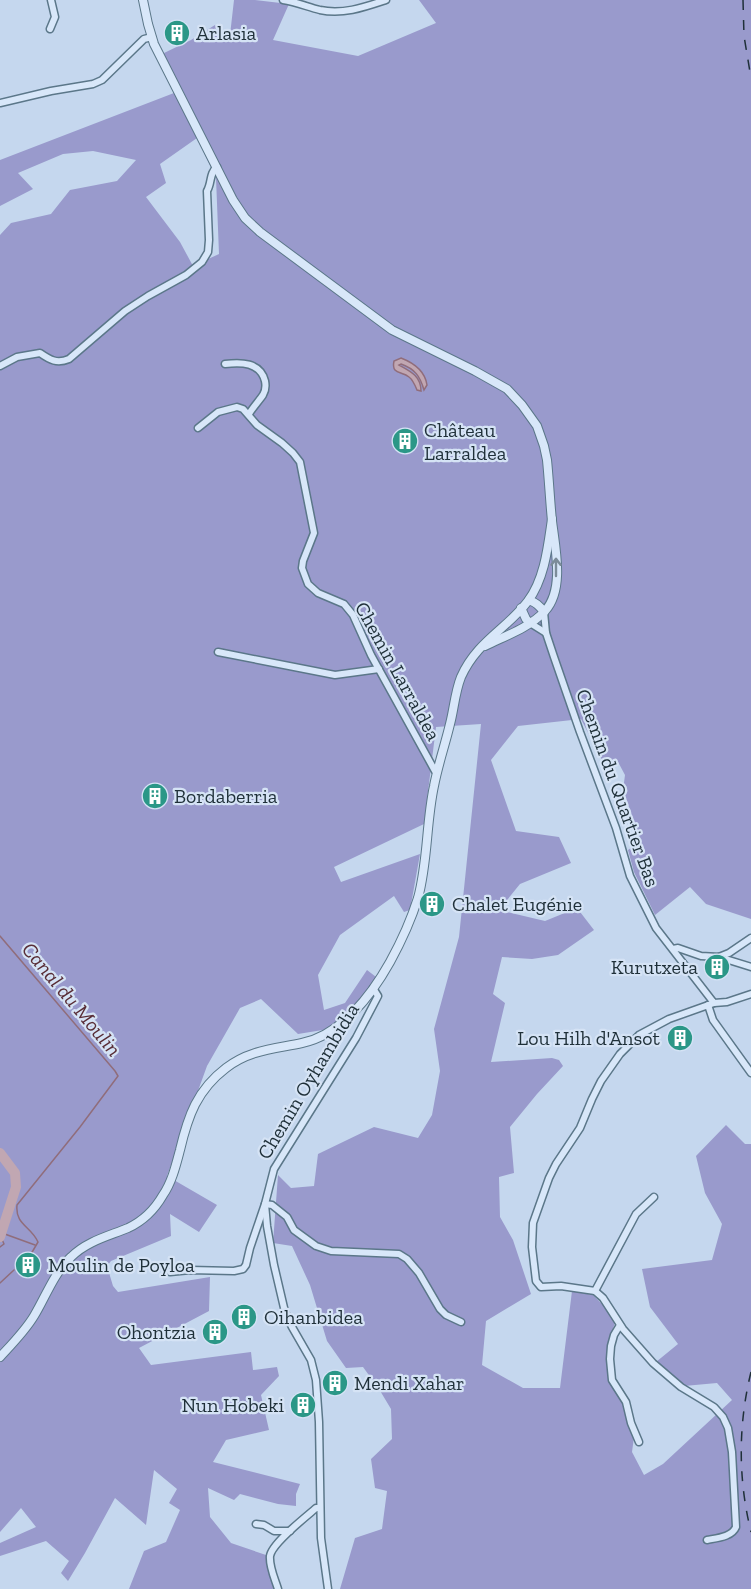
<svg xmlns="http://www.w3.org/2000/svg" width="751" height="1589" font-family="'Zilla Slab',serif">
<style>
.green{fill:#999acc;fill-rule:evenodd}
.water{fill:#c1a7b2;stroke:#906d7b;stroke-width:1.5}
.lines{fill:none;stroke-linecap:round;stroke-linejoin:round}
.stream{stroke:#906d7b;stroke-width:1.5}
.river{stroke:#c1a7b2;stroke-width:10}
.minor-casing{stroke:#5b7789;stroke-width:9}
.tertiary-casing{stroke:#5b7789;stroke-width:10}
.minor{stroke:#d8e7f9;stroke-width:6}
.tertiary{stroke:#d8e7f9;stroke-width:8}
.rail{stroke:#1f3039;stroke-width:1.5;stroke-dasharray:10 10;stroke-linecap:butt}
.oneway{stroke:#7c8c99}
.labels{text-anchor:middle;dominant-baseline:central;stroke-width:4.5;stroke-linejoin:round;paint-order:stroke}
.poi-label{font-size:20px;fill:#1f3039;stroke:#d5e3f5;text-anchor:start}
.street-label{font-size:20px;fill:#1f3039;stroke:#d5e3f5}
.water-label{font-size:21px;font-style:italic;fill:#592e37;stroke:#d5e3f5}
</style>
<rect width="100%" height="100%" fill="#c5d7ee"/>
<!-- green -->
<path class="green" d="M234,0H255L289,4L273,40L358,56L436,23L419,0H751V919L706,904L690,887L655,915L634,872L628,850L641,841L623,790L625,775L617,760H602L581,719L518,726L491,760L516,831L559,837L571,863L520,884L499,910L545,921L577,908L594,930L558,955L532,959L502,957L493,994L505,1003L491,1062L552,1058L559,1060L563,1066L537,1094L510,1127L514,1173L499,1177L500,1217L513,1240L531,1294L486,1321L482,1365L523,1388H560L572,1291L593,1295L606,1308L615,1323L611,1334L608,1356L611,1380L625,1406L634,1437L632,1452L644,1475L663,1464L732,1400L717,1383L684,1386L656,1362L678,1344L650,1307L642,1269L712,1260L722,1224L705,1193L696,1156L726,1125L745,1144H751V1589H340L355,1538L382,1529L387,1491L375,1488L371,1459L392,1439L391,1409L379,1389L363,1367L346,1368L327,1341L310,1285L292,1246L273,1243L278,1175L291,1188L314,1186L318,1154L374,1127L418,1138L432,1115L440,1071L434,1029L459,937L481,724L436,727L424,824L334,867L341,882L420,854L410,910L404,912L394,896L340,935L318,975L324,1010L345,1003L367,970L380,980L335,1028L298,1034L261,999L240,1008L207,1066L167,1176L217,1205L199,1232L170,1214L171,1236L111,1261L107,1266L113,1286L118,1292L210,1277L209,1311L139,1348L151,1365L251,1352L253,1370L277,1367L279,1376L261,1395L269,1430L226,1440L213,1462L300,1484L296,1494V1506L278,1504L240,1494L234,1500L208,1488L210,1517L231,1543L266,1555L275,1589H129L144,1551L166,1542L180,1510L169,1503L177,1489L154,1470L146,1525L115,1498L85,1553L68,1581L61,1573L69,1561L46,1541L0,1556V1543L36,1527L21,1508L0,1532V235L11,223L51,214L70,190L117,181L136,160L93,151L63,154L18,173L33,189L0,206V160L174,93L164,53L191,40L215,25L222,39L230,35ZM197,138L216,178L219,254L193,266L180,242L146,197L166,183L160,164Z"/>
<!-- water -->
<path class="water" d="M401,358C414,363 425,371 427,385L424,390C420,376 415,369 401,364L399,365C410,371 421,376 421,391L417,390C415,385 413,380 409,377C402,371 391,375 394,361Z"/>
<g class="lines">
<!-- stream -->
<g class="stream">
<path d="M0,936L115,1071L118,1076L80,1127L17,1205C15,1225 31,1226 38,1242L31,1254"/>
<path d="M2,1233L35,1245"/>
<path d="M0,1247L4,1244L1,1237"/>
<path d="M0,1283L14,1270"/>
</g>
<!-- river -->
<path class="river" d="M0,1153L15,1173L16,1187L0,1237"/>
<!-- minor casing -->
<g class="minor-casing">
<g id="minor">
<path d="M283,0C296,2 308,7 320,10C343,15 365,7 386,0"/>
<path d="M50,29L55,17L51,0"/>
<path d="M0,103L51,91L93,84L102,80L144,39L152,37"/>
<path d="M225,364C241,362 260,362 265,381C266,386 266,390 263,395C259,401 253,407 249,414"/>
<path d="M0,366L17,357L40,353C50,360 57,364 69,359L125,311L148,296L186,275L202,262L208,252L209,240L207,191C212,183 209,173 217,167"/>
<path d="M198,428L218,412L237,407L243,409L257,425L282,443L293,453L300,462L314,533L303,561L302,568L308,584L318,593L344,604L353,615L371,655L435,771H437"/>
<path d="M544,612L546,633L554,657L580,732L616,828L630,876L656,928L714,1003L727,1002L751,994"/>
<path d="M530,623L546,633"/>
<path d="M218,652L335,675L379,669"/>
<path d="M673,949L678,948L701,956L719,957L751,967"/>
<path d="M719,957L729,953L751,938"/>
<path d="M708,1005L713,1020L751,1073"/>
<path d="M170,1272L190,1270L234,1271L243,1269L246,1265L250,1248L265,1204L272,1205L287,1217L294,1230L316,1246L331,1251L399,1254L407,1259L419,1273L440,1309L446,1315L461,1322"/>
<path d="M595,1291L636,1214L654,1197"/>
<path d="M620,1325L614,1335L611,1346L610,1359L612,1380L626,1402L631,1423L639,1442"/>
<path d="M256,1524L264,1525L274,1531H290"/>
<path d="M707,1540C717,1538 732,1537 736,1527L732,1452L728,1428L723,1417L714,1407L681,1387L653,1363L623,1329L603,1298L595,1291L561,1286L541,1287L536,1281L532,1247L533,1223L549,1178L556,1164L580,1128L592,1099L601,1081L620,1054L639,1035L669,1019L714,1003"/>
<path d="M278,1589C275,1579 269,1567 270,1556C272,1543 306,1517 316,1508H320"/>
<path d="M328,1589L321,1538L319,1422L316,1380L311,1360L292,1327L285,1312L274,1265L267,1226L265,1204L274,1169L356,1038L378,996L373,988"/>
</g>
</g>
<!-- tertiary casing -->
<g class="tertiary-casing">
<g id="tertiary">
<path d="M143,0L148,24L154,44L233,200L245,218L260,232L392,330L475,371L507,389L522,405L537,426L544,446L547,460C549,480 550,501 552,521C555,547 565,589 545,611C529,628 505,636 485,646"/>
<path d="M529,600C536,603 539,605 544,612"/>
<path d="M521,608L526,619L530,623"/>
<path d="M0,1357C12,1344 25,1331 34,1316C46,1296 54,1273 71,1257C87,1241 109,1236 128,1228C143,1221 155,1209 163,1195C172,1182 176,1165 180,1150C188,1116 197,1090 226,1068C249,1050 274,1049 302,1043C341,1035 371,996 390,962C401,942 411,920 418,898C428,862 426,823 434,786C438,765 445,745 450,724C454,709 455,692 461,677C477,641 507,629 528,601C545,578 548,546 552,519"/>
</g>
</g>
<!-- minor -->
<use href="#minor" class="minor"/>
<!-- tertiary -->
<use href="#tertiary" class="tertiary"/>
<!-- rail -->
<g class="rail">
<path d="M743,0L744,36L751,78"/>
<path d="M751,1372C738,1425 738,1479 751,1532"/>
</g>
</g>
<!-- one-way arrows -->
<defs><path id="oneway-shaft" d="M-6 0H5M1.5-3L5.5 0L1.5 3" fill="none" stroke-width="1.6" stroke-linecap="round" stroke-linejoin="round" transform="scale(1.5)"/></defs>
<use class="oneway" href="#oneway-shaft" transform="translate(556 567) rotate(-90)"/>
<!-- icons -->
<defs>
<g id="building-disc" transform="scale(1.35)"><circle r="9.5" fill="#2b9787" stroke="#d5e3f5"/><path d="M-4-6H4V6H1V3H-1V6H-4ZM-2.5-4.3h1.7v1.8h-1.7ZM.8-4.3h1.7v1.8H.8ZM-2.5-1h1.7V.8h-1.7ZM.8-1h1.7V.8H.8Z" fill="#fff"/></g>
</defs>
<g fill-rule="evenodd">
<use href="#building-disc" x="177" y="33"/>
<use href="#building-disc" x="405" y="441"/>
<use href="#building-disc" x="155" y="796"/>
<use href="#building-disc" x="432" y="904"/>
<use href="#building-disc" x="717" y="967"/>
<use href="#building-disc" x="680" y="1038"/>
<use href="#building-disc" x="28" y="1265"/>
<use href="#building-disc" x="244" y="1317"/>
<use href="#building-disc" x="215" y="1332"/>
<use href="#building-disc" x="335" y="1383"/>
<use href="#building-disc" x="303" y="1405"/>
</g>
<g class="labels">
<!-- poi labels -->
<g class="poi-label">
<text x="196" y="33">Arlasia</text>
<text x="424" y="430">Château<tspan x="424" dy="23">Larraldea</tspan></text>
<text x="174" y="796">Bordaberria</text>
<text x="452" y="904">Chalet Eugénie</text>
<text x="698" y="967" text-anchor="end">Kurutxeta</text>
<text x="660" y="1038" text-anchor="end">Lou Hilh d'Ansot</text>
<text x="48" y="1265">Moulin de Poyloa</text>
<text x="264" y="1317">Oihanbidea</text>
<text x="196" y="1332" text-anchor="end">Ohontzia</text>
<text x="354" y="1383">Mendi Xahar</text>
<text x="284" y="1405" text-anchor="end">Nun Hobeki</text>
</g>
<!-- street labels -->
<g class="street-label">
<text transform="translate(398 671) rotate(61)">Chemin Larraldea</text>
<text transform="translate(618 788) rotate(70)">Chemin du Quartier Bas</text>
<text transform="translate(308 1081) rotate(-59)">Chemin Oyhambidia</text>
</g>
<!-- water labels -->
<g class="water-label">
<text transform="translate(72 999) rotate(50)">Canal du Moulin</text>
</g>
</g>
</svg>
